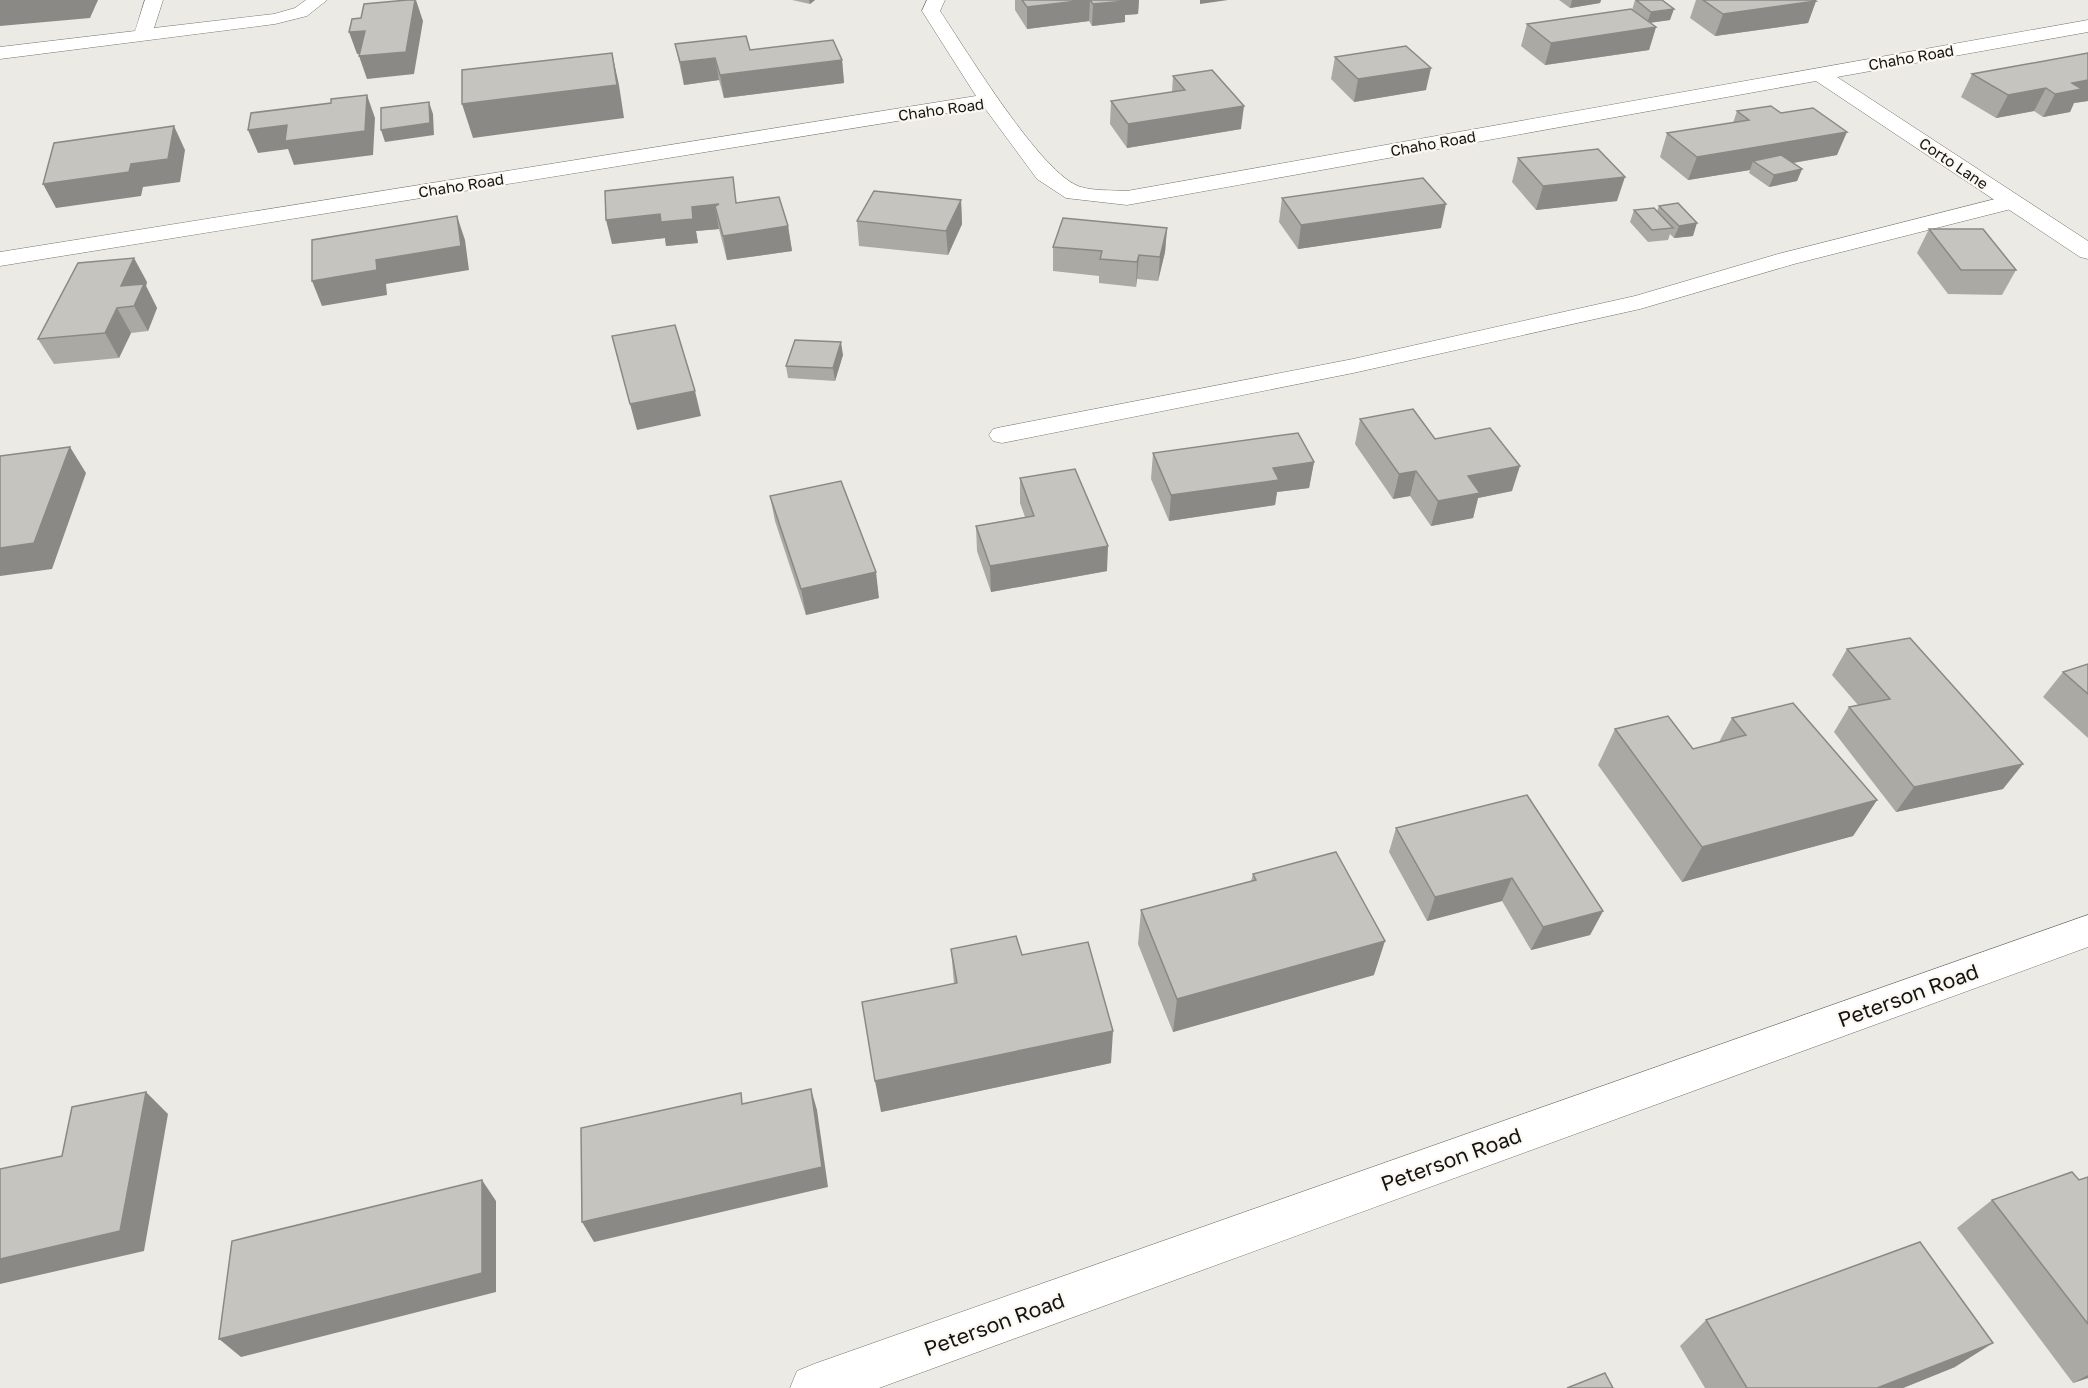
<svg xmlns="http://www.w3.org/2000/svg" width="2088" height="1388" font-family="'Golos Text',sans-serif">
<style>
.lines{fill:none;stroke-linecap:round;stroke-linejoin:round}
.service-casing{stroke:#75736d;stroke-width:1}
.minor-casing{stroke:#75736d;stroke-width:1}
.service{fill:#fff;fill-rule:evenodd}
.minor{fill:#fff;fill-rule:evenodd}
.wall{fill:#aaa9a3}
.shaded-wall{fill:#8b8985}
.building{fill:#c6c4be;stroke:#8b8985;stroke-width:1.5}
.labels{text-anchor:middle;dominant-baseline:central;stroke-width:4.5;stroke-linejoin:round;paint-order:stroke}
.far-street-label{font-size:15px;fill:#141311;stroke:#faf8f1}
.near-street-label{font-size:21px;fill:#141311;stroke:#faf8f1}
</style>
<rect width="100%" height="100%" fill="#eceae4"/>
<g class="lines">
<!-- service casing -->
<g class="service-casing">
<g id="service">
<path d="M145,0H163L154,28L274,14L295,8L306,0H327L307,16L275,24L0,59V47L135,31Z"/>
<path d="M2011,195L2019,197L2022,202L2019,207L1794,264L1640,309L1353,373L1002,443L993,441L989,435L993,429L1002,427L1353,359L1635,296L1778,254Z"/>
</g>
</g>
<!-- minor casing -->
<g class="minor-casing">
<g id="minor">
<path d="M927,0H945L940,11C965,48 1042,176 1081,187C1095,191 1112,190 1127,191L2088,20V32L1837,77L2088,241V259L2080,257L1816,81L1127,205L1066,198L1037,179L984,107L0,266V252L976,96L922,11Z"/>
<path d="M2088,915V947L879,1388H790L797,1371L814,1364Z"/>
</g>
</g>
<!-- service -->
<use href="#service" class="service"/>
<!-- minor -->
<use href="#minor" class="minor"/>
</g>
<!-- wall -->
<g class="wall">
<path d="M792,0H815L810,4Z"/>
<path d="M1015,0H1139L1138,14L1125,15V22L1092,26L1089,21L1027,29L1015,10Z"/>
<path d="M1559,0H1601L1600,3L1570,8Z"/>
<path d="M1635,0L1670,20L1650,23L1656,27L1649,50L1545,65L1521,46L1527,24L1632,10Z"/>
<path d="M1696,0H1814L1816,1L1808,23L1715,36L1690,18Z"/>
<path d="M675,44L750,50L842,60L844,83L724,98L719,80L684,85Z"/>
<path d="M2088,53V101L2074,103L2070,112L2043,117L2034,111L1996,118L1961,97L1972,74Z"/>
<path d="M1335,57L1426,90L1354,102L1331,79Z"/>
<path d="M1173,76L1241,129L1127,148L1110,124L1111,101L1172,92Z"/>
<path d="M1737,111L1837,155L1793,163L1802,169L1797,181L1769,187L1749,173L1750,170L1688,180L1660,157L1667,133L1733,123Z"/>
<path d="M1518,158L1617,201L1536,210L1512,182Z"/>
<path d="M1282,198L1441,228L1298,249L1279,222Z"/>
<path d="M961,200L962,224L948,255L859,246L857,221Z"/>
<path d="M737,203L788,226L792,251L727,260L719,229L696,231L698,243L666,246L665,238L612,244Z"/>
<path d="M1659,206L1693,236L1674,238L1670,234L1668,240L1648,242L1630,222L1634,210L1657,211Z"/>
<path d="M1167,228L1165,252L1158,281L1137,279L1136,287L1099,283V276L1053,271V247Z"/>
<path d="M1929,229L2016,270L2002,295L1948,294L1917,253Z"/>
<path d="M147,282L146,286L157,308L148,331L131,333L119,358L54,364L38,339Z"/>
<path d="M843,355L835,381L788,378L786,366Z"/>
<path d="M1360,419L1435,439L1512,491L1478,498L1473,518L1431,526L1410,496L1393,499L1355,444Z"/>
<path d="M1153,453L1314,462L1309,488L1277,492L1275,505L1169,521L1151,479Z"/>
<path d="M1020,478L1107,571L991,592L977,551L976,526L1025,517L1020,503Z"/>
<path d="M770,496L879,598L806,615L775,521Z"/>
<path d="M1847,649L2003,789L1896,812L1834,732L1849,707L1858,705L1832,675Z"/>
<path d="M2088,664V738L2043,697L2063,672Z"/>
<path d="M1732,718L1877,800L1853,836L1682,882L1598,765L1615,729L1693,749L1719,742Z"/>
<path d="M1396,828L1603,911L1590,935L1531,950L1502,901L1427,921L1389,852Z"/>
<path d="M1253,874L1374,975L1173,1032L1138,944L1141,910L1251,881Z"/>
<path d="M951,949L1022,955L1111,1063L881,1112L954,984Z"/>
<path d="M2088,1177V1378L2073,1383L1957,1228L1992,1200L2079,1180Z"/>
<path d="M1706,1320L1955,1367L1903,1388H1705L1680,1346Z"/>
</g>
<!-- shaded-wall -->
<g class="shaded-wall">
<path d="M0,0H98L90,18L0,26Z"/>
<path d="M416,0L423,21L414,74L367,79L359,56Z"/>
<path d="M809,0H815L810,4Z"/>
<path d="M1086,0H1090L1089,21L1027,29V7Z"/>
<path d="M1121,0H1139L1138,14L1125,15V22L1092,26L1093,4Z"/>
<path d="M1200,0H1228L1200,4Z"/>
<path d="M1572,0H1601L1600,3L1570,8Z"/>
<path d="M1816,1L1808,23L1715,36L1723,14Z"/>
<path d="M1674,9L1670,20L1647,23L1651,12Z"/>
<path d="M1656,27L1649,50L1545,65L1551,43Z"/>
<path d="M365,31L373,53L357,54L349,32Z"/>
<path d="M612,53L619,85L624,118L473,138L462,104Z"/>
<path d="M715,58L719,80L684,85L680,62Z"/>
<path d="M842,60L844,83L724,98L720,75Z"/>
<path d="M1431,68L1426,90L1354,102L1358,79Z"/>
<path d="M2088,80V101L2074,103L2070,112L2043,117L2055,94L2072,83Z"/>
<path d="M2046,88L2034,111L1996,118L2008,95Z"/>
<path d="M367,95L375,118L373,155L294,165L288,149L258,153L248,130Z"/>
<path d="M429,102L433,114L434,135L385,142L381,130Z"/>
<path d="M1244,106L1241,129L1127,148L1128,124Z"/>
<path d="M174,126L185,150L180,182L143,187L141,196L56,208L43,184L131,164Z"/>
<path d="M1847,132L1837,155L1764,168L1753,161L1750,170L1688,180L1697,157Z"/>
<path d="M1802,169L1797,181L1769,187L1774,175Z"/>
<path d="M1625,177L1617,201L1536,210L1543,186Z"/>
<path d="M961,200L962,224L948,255L946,231Z"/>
<path d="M719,204L715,206L719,229L696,231L698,243L666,246L665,238L612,244L606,220L692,207Z"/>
<path d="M1446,204L1441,228L1298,249L1301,225Z"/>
<path d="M457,216L465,240L469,270L386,284L387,295L322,306L312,281L376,260Z"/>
<path d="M1697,223L1693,236L1674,238L1679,226Z"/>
<path d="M788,226L792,251L727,260L723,236Z"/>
<path d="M1167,228L1165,252L1158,281L1160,257Z"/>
<path d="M1139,255L1137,279L1136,287L1137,262Z"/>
<path d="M134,258L147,282L146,286L157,308L148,331L134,306L121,286Z"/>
<path d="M117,308L131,333L119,358L105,333Z"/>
<path d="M841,342L843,355L835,381L833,368Z"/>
<path d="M695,391L701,416L637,430L630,404Z"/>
<path d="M70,447L86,473L52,569L0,576V548Z"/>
<path d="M1314,462L1309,488L1277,492L1275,505L1169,521L1171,495L1273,468Z"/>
<path d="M1520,466L1512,491L1478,498L1473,518L1431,526L1438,501L1468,476Z"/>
<path d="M1416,471L1410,496L1393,499L1399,474Z"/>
<path d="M1108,546L1107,571L991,592L990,566Z"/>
<path d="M876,572L879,598L806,615L801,589Z"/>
<path d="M2023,764L2003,789L1896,812L1914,787Z"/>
<path d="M1877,800L1853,836L1682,882L1702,847Z"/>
<path d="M1512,878L1502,901L1427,921L1435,897Z"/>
<path d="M1603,911L1590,935L1531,950L1543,927Z"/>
<path d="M1385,941L1374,975L1173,1032L1177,999Z"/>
<path d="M1113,1031L1111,1063L881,1112L875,1081Z"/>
<path d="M811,1089L817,1110L828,1187L594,1242L582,1222Z"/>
<path d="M146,1092L168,1114L144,1251L0,1284V1259Z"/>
<path d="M482,1180L496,1201V1292L241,1357L219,1339Z"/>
<path d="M1993,1343L1955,1367L1903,1388H1877Z"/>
<path d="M2088,1375V1378L2073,1383Z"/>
</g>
<!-- building -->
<g class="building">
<path d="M407,0H415L406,52L359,56L365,31L349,32L352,19L361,18L364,4Z"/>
<path d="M1022,0H1086L1027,7Z"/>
<path d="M1090,0H1125L1126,1L1093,4Z"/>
<path d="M1636,0H1662L1674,9L1651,12Z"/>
<path d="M1703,0H1814L1816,1L1723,14Z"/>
<path d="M1631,9L1656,27L1551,43L1527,24Z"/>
<path d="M746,36L750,50L833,40L842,60L720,75L715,58L680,62L675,44Z"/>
<path d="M1406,46L1431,68L1358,79L1335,57Z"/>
<path d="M612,53L617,85L462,104V70Z"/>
<path d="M2088,53V80L2072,83L2082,89L2055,94L2046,88L2008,95L1972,74Z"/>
<path d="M1212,70L1244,106L1128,124L1111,101L1185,90L1173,76Z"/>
<path d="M367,95L365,131L285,141L287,125L248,130L251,113L331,103V99Z"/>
<path d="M429,102L430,123L381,130V108Z"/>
<path d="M1771,106L1781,113L1813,108L1847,132L1697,157L1667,133L1749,120L1737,111Z"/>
<path d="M174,126L168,159L131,164L129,172L43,184L54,143Z"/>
<path d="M1598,149L1625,177L1543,186L1518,158Z"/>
<path d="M1781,155L1802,169L1774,175L1753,161Z"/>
<path d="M733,177L736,203L779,197L788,226L723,236L715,206L719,204L692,207L693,219L661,222L660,214L606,220L605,191Z"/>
<path d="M1423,178L1446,204L1301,225L1282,198Z"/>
<path d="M874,191L961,200L946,231L857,221Z"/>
<path d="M1678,203L1697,223L1679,226L1659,206Z"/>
<path d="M1654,208L1673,228L1652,230L1634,210Z"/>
<path d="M457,216L461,246L376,260L377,270L312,281V240Z"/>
<path d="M1063,218L1167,228L1160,257L1139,255L1137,262L1100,259L1102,251L1053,247Z"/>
<path d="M1929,229H1983L2016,270H1961Z"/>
<path d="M134,258L121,286L144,284L134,306L117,308L105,333L38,339L78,263Z"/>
<path d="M675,325L695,391L630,404L612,336Z"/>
<path d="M795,340L841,342L833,368L786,366Z"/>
<path d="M1413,409L1435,439L1490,428L1520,466L1468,476L1480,493L1438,501L1416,471L1399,474L1360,419Z"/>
<path d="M1298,433L1314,462L1273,468L1279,480L1171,495L1153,453Z"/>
<path d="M70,447L34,543L0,548V456Z"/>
<path d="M1075,469L1108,546L990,566L976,526L1034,516L1020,478Z"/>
<path d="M841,481L876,572L801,589L770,496Z"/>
<path d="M1910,638L2023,764L1914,787L1849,707L1890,699L1847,649Z"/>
<path d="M2088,664V694L2063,672Z"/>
<path d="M1793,703L1877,800L1702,847L1615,729L1668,716L1693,749L1746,735L1732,718Z"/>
<path d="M1527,795L1603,911L1543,927L1512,878L1435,897L1396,828Z"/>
<path d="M1336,852L1385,941L1177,999L1141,910L1256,880L1253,874Z"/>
<path d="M1016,936L1022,955L1088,942L1113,1031L875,1081L862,1002L957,983L951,949Z"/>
<path d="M811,1089L822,1167L582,1222L581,1128L741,1093L742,1104Z"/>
<path d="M146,1092L120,1231L0,1259V1169L62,1156L72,1107Z"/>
<path d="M2072,1172L2079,1180L2088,1177V1324L1992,1200Z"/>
<path d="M482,1180V1273L219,1339L232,1241Z"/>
<path d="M1920,1242L1993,1343L1877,1388H1747L1706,1320Z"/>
<path d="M1605,1373L1613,1388H1567Z"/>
</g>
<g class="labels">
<!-- far-street labels -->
<g class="far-street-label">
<text transform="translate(1911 57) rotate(-10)">Chaho Road</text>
<text transform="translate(941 109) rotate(-8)">Chaho Road</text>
<text transform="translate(1433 143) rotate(-10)">Chaho Road</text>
<text transform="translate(1954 163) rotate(34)">Corto Lane</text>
<text transform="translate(461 185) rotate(-9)">Chaho Road</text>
</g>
<!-- near-street labels -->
<g class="near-street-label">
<text transform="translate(1908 995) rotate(-20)">Peterson Road</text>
<text transform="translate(1451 1159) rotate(-20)">Peterson Road</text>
<text transform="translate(994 1324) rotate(-20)">Peterson Road</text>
</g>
</g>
</svg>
